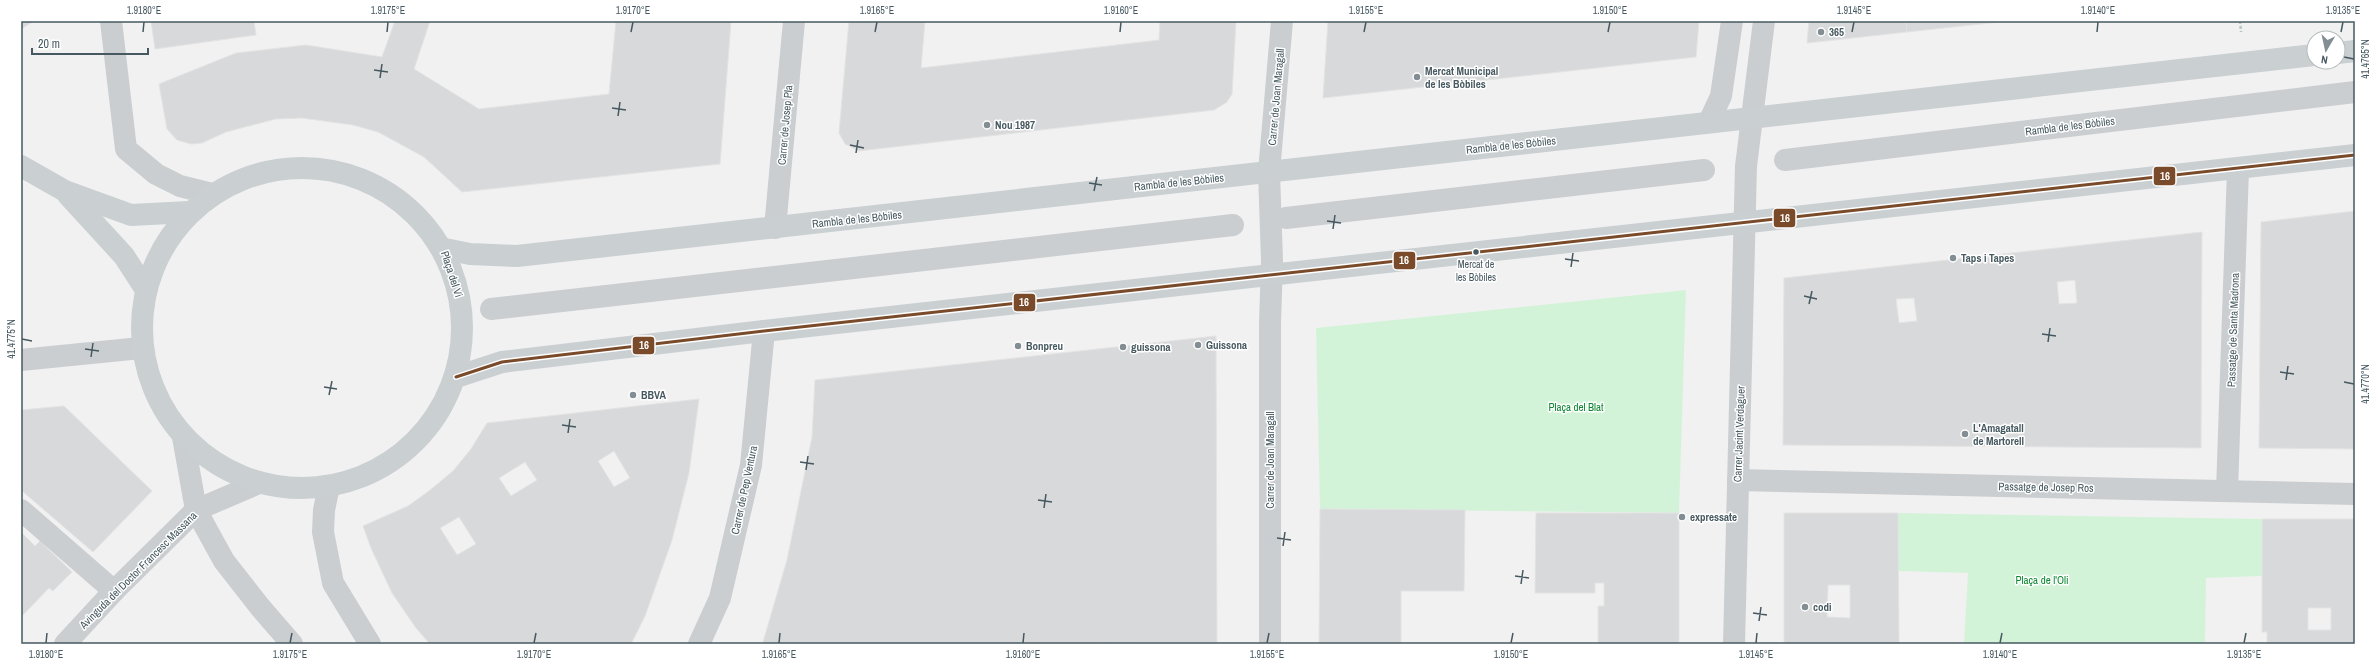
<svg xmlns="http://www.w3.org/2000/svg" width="2376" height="665" font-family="'Archivo Narrow',sans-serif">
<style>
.green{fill:#d3f3d9}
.building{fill:#d8d9da;stroke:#e3e3e4;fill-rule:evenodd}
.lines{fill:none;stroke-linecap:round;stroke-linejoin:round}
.path{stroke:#b8c6bf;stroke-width:2.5;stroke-dasharray:3 2;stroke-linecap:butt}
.pedestrian{stroke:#caced0;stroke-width:22}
.minor{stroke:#caced0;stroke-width:22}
.secondary{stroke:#cacfd2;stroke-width:22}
.bus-1-casing{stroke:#fff;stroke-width:6}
.bus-1{stroke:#7a4b2a;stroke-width:3}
.ticks{fill:none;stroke:#465960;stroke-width:1.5}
.poi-dot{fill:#828e93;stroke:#fff;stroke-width:1.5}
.bus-dot{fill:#465960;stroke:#fff;stroke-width:1.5}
.labels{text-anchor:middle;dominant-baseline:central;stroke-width:3;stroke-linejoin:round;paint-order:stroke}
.bus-label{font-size:10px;fill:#465960;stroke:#fff}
.poi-label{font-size:11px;font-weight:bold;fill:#465960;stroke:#fff;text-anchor:start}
.street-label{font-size:11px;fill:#465960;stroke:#fff}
.park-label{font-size:11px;fill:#0c8630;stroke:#fff}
.line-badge{stroke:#fff;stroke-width:1.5}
.badge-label{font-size:11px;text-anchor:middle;font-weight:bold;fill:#fff}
.neatline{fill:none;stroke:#465960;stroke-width:1.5}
.ticks-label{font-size:10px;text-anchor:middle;fill:#465960}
</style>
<rect width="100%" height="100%" fill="#f2f1f1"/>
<!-- green -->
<g class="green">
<path d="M1686,290L1679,513L1320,509L1316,328Z"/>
<path d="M1898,513L2262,519V576L2206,578L2205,644H1964L1968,573L1898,571Z"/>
</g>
<!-- building -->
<g class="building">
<path d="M21,21H34L21,29Z"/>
<path d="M151,21H254L256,35L155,49Z"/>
<path d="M395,21H430L414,69L479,109L609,94L616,21H731L720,164L462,192L424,157L378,132L353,125L302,118L276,119L226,132L202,143L191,144L177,140L167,129L159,84L236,53L306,45L382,57Z"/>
<path d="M849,21H925L921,68L1159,40L1160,21H1236L1232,94L1227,102L1214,110L859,151L845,144L839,133Z"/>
<path d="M1328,21H1699L1696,57L1323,98Z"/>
<path d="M1809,21H1906L1907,32L1807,43Z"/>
<path d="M1906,21H2008L1907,32Z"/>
<path d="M2355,211V449L2259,448L2261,222Z"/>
<path d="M2202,232L2201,448L1783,445L1784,278ZM2075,280L2077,303L2059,304L2057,282ZM1914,298L1917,321L1899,323L1896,299Z"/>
<path d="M1216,336L1217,643L768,644L763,642L787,560L812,437L815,380Z"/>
<path d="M699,399L689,473L672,540L645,616L631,644H430L416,628L392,593L371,548L363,526L408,506L429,491L453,471L471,449L487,423ZM614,451L630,478L614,487L598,461ZM525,462L537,480L511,496L499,478ZM459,517L476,544L457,555L440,528Z"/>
<path d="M64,406L152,491L93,552L21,490V410Z"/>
<path d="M1320,509L1465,510L1464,591H1401V644H1319Z"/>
<path d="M1536,513H1679V644H1598V606H1604V583H1595V593H1535Z"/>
<path d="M1784,513H1898L1899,644H1784ZM1828,585H1850V618L1827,617Z"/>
<path d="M2262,519H2355V644H2267V632H2262ZM2308,608H2331V630H2308Z"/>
<path d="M21,532L35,546L40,541L72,572L53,591L49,588L21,617Z"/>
<path d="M1136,643H1217V644H1128Z"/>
</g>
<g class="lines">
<!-- path -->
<path class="path" d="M2240,21L2241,32"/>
<!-- pedestrian -->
<g class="pedestrian">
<path d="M1785,160L2355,92"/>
<path d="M1286,218L1704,170"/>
<path d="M491,309L1233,225"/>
<path d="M21,510L114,591"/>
<path d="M699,644L720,598L751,465L764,331"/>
</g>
<!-- minor -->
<g class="minor">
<path d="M111,21L126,149L156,174L180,186L212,194"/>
<path d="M1709,122L1721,96L1732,21"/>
<path d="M775,228L794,21"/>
<path d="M21,360L141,348"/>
<path d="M183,437L196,510L224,561L260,607L292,644"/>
<path d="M1738,480L2355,494"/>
<path d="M329,486L324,510L323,532L333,583L370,644"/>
<path d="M2227,491L2238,169"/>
<path d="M65,644L114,591L196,510L259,483"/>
<path d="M1270,644V324L1272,261L1269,172L1282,21"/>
<path d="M1734,644L1746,166L1764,21"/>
</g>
<!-- secondary -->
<g class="secondary">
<path d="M2338,53L2355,51"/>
<path d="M21,166L65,191L131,215L189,212"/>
<circle cx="302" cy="328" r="160"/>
<path d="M68,195L124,256L146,290"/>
<path d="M445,249L470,254L517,256L2314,55"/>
<path d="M456,377L502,362L764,331L2355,155"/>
</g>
<!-- bus-1 casing -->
<g class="bus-1-casing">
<path id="bus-1" d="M456,377L502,362L764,331L2355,155"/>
</g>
<!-- bus-1 -->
<use href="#bus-1" class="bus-1"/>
</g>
<!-- ticks -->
<path class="ticks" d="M143,32L144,22M387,32L388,22M631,32L633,22M875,32L877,22M1120,32L1121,22M1364,32L1366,22M1608,32L1610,22M1852,32L1854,22M2097,32L2098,22M2341,32L2343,22M2344,57L2354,59M374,70L388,72M380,78L382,64M612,108L626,110M618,116L620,102M850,145L864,148M856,153L858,140M1089,183L1102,185M1094,191L1097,177M1327,221L1341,223M1333,229L1335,215M1565,259L1579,261M1571,267L1573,253M1804,296L1817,299M1809,304L1812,291M2042,334L2056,336M22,339L32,341M2048,342L2050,328M85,349L99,351M91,357L93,343M2280,372L2294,374M2286,380L2288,366M2344,382L2354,384M324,387L337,389M329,395L332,381M562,425L576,427M568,433L570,419M800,462L814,464M806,470L808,456M1038,500L1052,502M1044,508L1046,494M1277,538L1291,540M1283,546L1285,532M1515,576L1529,578M1521,584L1523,570M1753,613L1767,615M1759,621L1761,607M46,643L47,633M290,643L292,633M534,643L536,633M779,643L780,633M1023,643L1024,633M1267,643L1269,633M1511,643L1513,633M1756,643L1757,633M2000,643L2002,633M2244,643L2246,633"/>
<!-- markers -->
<g class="poi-dot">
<circle cx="1821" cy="32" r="4"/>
<circle cx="1417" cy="77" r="4"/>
<circle cx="987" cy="125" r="4"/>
<circle cx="1953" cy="258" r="4"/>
<circle cx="1198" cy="345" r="4"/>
<circle cx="1018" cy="346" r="4"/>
<circle cx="1123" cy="347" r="4"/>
<circle cx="633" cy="395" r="4"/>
<circle cx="1965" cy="434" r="4"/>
<circle cx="1682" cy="517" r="4"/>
<circle cx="1805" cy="607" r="4"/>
</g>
<circle class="bus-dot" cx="1476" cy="252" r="3.5"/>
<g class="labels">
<!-- bus labels -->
<g class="bus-label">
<text x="1476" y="264">Mercat de<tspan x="1476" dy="13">les Bòbiles</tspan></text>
</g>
<!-- poi labels -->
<g class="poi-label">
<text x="1829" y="32">365</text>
<text x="1425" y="71">Mercat Municipal<tspan x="1425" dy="13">de les Bòbiles</tspan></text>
<text x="995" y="125">Nou 1987</text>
<text x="1961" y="258">Taps i Tapes</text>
<text x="1206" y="345">Guissona</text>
<text x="1026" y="346">Bonpreu</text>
<text x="1131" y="347">guissona</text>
<text x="641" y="395">BBVA</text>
<text x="1973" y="428">L'Amagatall<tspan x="1973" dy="13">de Martorell</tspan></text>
<text x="1690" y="517">expressate</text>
<text x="1813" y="607">codi</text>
</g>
<!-- street labels -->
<g class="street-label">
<text transform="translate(1276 97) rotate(-85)">Carrer de Joan Maragall</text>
<text transform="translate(785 125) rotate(-85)">Carrer de Josep Pla</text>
<text transform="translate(2070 126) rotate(-7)">Rambla de les Bòbiles</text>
<text transform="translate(1511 145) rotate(-6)">Rambla de les Bòbiles</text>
<text transform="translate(1179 182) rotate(-6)">Rambla de les Bòbiles</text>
<text transform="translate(857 219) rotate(-6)">Rambla de les Bòbiles</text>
<text transform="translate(452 274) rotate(72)">Plaça del Vi</text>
<text transform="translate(2233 330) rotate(-88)">Passatge de Santa Madrona</text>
<text transform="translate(1739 434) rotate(-88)">Carrer Jacint Verdaguer</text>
<text transform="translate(1270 460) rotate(-90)">Carrer de Joan Maragall</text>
<text transform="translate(2046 487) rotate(1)">Passatge de Josep Ros</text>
<text transform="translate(744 490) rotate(-78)">Carrer de Pep Ventura</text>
<text transform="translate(138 570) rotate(-45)">Avinguda del Doctor Francesc Massana</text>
</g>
<!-- park labels -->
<g class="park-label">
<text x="1576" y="407">Plaça del Blat</text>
<text x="2042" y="580">Plaça de l'Oli</text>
</g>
</g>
<g class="line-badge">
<rect x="2153" y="166" width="23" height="20" rx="4" fill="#7a4b2a"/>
<rect x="1773" y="208" width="23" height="20" rx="4" fill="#7a4b2a"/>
<rect x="1393" y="251" width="23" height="19" rx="4" fill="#7a4b2a"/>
<rect x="1013" y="293" width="23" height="19" rx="4" fill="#7a4b2a"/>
<rect x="632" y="336" width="23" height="19" rx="4" fill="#7a4b2a"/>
</g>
<g class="badge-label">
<text x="2165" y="180">16</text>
<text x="1785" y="222">16</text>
<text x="1404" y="264">16</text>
<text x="1024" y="306">16</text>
<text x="644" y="349">16</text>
</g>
<!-- border -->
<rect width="2376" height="665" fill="none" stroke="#ffffff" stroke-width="44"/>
<!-- north arrow -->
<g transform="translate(2326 50) rotate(189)"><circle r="19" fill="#ffffff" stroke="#b5bdbf"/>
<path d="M0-3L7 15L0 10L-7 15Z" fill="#828e93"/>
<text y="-6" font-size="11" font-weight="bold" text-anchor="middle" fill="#465960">N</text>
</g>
<!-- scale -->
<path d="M32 48v6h116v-6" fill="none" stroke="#465960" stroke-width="2"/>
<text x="38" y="48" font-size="12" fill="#465960" stroke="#ffffff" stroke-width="3" paint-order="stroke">20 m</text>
<rect x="22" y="22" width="2332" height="621" class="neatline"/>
<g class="ticks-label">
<text x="144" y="14">1.9180°E</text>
<text x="388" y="14">1.9175°E</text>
<text x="633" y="14">1.9170°E</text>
<text x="877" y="14">1.9165°E</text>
<text x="1121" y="14">1.9160°E</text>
<text x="1366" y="14">1.9155°E</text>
<text x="1610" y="14">1.9150°E</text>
<text x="1854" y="14">1.9145°E</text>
<text x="2098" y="14">1.9140°E</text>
<text x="2343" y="14">1.9135°E</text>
<text transform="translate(2365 59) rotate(-90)" y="4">41.4765°N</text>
<text transform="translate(11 339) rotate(-90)" y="4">41.4775°N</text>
<text transform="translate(2365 384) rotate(-90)" y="4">41.4770°N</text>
<text x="46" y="658">1.9180°E</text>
<text x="290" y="658">1.9175°E</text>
<text x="534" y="658">1.9170°E</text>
<text x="779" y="658">1.9165°E</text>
<text x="1023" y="658">1.9160°E</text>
<text x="1267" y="658">1.9155°E</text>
<text x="1511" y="658">1.9150°E</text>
<text x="1756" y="658">1.9145°E</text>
<text x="2000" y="658">1.9140°E</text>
<text x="2244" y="658">1.9135°E</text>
</g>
</svg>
